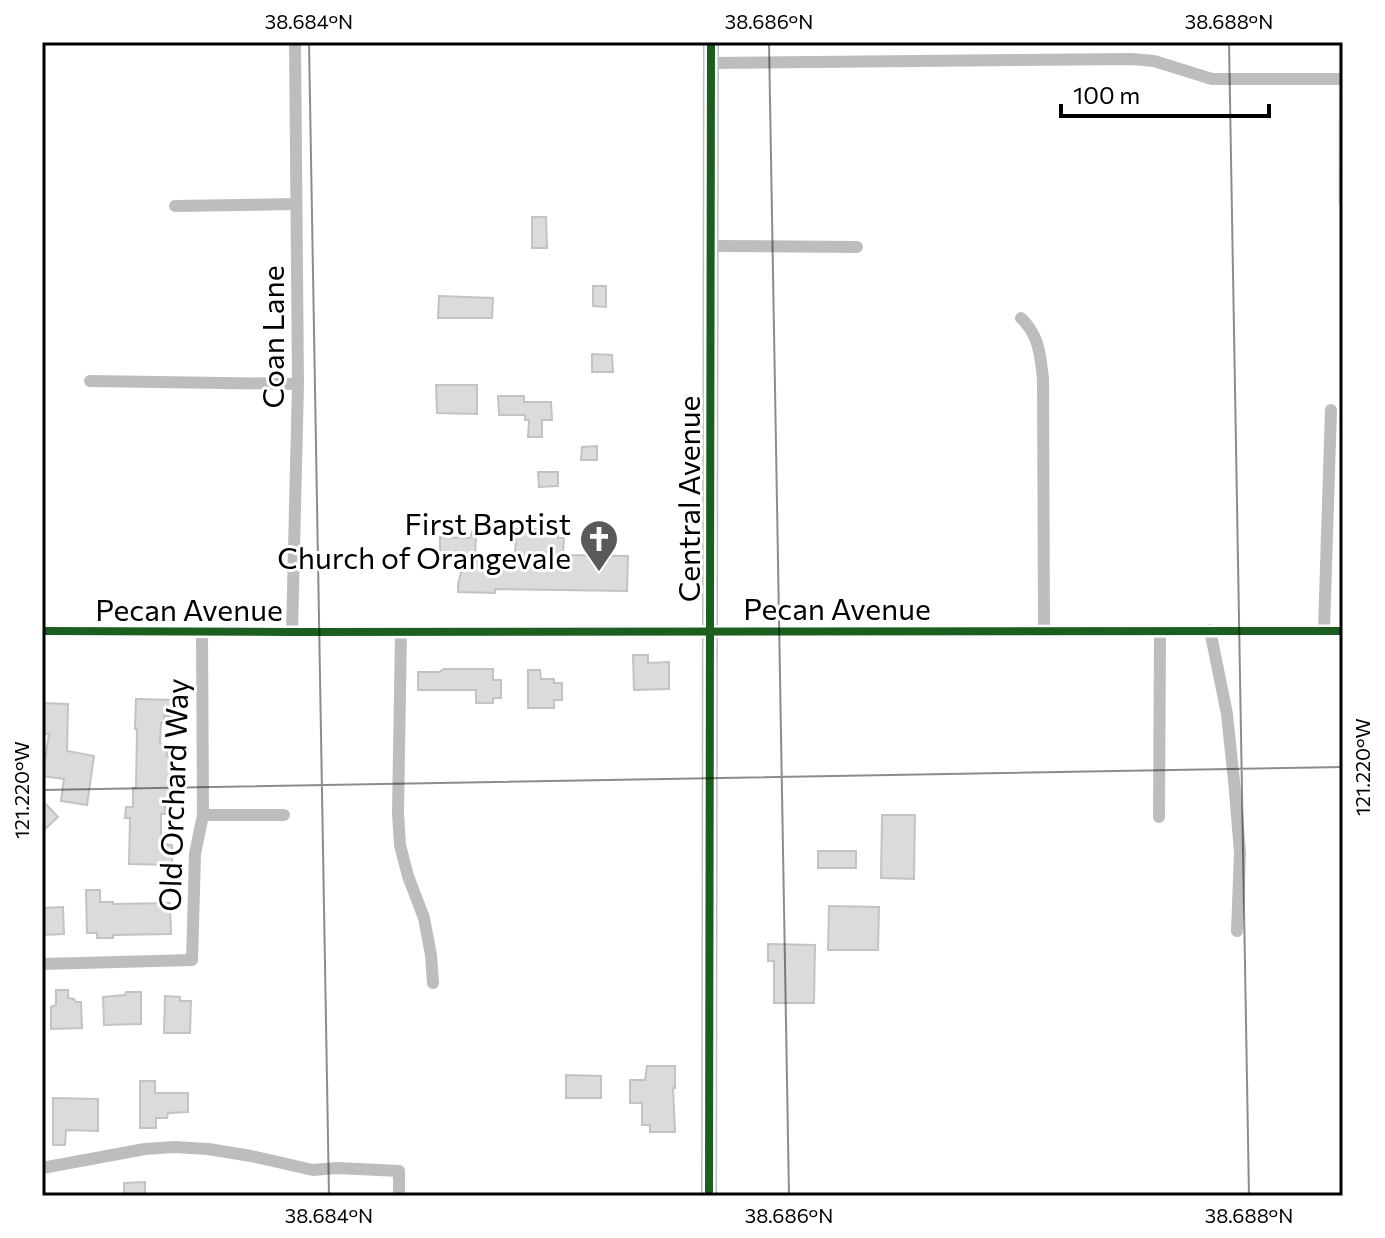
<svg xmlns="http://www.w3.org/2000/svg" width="1385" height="1238" font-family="Commissioner,sans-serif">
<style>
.green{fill:#e8e8e8}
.building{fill:#dbdbdb;stroke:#c3c3c3;stroke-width:2}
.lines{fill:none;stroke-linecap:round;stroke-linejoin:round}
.street{stroke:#bdbdbd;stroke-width:12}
.secondary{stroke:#bfbfbf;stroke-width:16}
.cycleway-casing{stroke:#fff;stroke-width:13}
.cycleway{stroke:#1b5e20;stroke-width:8}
.ticks{fill:none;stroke:#000;stroke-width:2;stroke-opacity:0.45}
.labels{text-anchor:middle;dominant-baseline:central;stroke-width:6;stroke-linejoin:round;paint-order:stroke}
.street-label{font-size:30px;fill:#000;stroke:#fff}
.poi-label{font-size:30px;fill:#000;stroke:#fff;text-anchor:end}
.neatline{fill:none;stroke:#000;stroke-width:3}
.ticks-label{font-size:20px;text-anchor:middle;fill:#000}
</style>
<rect width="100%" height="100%" fill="#fff"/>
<!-- green -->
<path class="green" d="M1339,42H1343V205H1338Z"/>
<!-- building -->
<g class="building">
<path d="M532,217H546L547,248H532Z"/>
<path d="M593,286H606V307L593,306Z"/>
<path d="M439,296L493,298L492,318H438Z"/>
<path d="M592,354L612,355L613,372H592Z"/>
<path d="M436,385H477V414L437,413Z"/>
<path d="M498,396H524V402H551L552,420H542V437H528L529,420H525V415H499Z"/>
<path d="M597,446V460H581L582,447Z"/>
<path d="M538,472H558V486L539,487Z"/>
<path d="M516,529H558V538H564L563,555L628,556L627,591L495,589V593L458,592V584L465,558L440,557V537L470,538L472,532L476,533L475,561H515Z"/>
<path d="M633,655H648V663L669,662V689L634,690Z"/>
<path d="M444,669H493V680H501V698H493V703H476V690H418V672H439Z"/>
<path d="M528,670H540L541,679H554V683H562V700H554V708H528Z"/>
<path d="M136,699L175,700L174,716H164V723H161L160,744H168L167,756H172L173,789H174V806L165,805V814H161V844L172,845V865L129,864L130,818H125L126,807H133V788H136L137,729H135Z"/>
<path d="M42,703L68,704L67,751L94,756L87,805L61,801L64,779L42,776V759L45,760L49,734H42Z"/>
<path d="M42,800L58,817L42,832Z"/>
<path d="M882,815H915L914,879L881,878Z"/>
<rect x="818" y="851" width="38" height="17"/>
<path d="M86,890H100V902H113V904L170,903L171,934L113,935V938H97V933H87Z"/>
<path d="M829,906L879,907L878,950H828Z"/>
<path d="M63,907L64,934L42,935V908Z"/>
<path d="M768,944L815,945L814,1003H774V961H768Z"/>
<path d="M56,990H68V998L74,999L76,1002H81L82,1028L51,1029V1007L56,1005Z"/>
<path d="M126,992H141V1024L104,1025L103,997L125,995Z"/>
<path d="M165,996L180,997V1001H191L190,1033H164Z"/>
<path d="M647,1066H675V1088H673L675,1132H650V1125H642V1103H630V1080H645Z"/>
<path d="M566,1075L601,1076V1098H566Z"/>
<path d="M140,1081H155V1093H188V1112L168,1113L167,1118H156V1128H140Z"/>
<path d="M53,1098L98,1099V1131L66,1130L65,1145H53Z"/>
<path d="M145,1182V1196H124V1183Z"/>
</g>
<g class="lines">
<!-- street -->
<g class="street">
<path d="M711,63L1132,59L1154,61L1212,79H1343"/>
<path d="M175,206L296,204"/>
<path d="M711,246L857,247"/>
<path d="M1021,318C1039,335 1040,354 1043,378L1044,631"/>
<path d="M90,381L298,384"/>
<path d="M1324,629L1331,410"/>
<path d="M1210,630L1227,714L1235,791L1240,853L1237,931"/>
<path d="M42,631L292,632L1343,631"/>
<path d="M292,632L298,384L295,42"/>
<path d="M401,632L398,813L400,845L408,876L424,918L431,955L433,983"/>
<path d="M203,815H284"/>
<path d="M1159,817L1160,631"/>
<path d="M42,964L192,960L195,854L203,815L202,632"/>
<path d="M42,1168L145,1149L174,1147L208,1149L251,1156L313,1170L337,1168L399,1171V1196"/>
</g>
<!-- secondary -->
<path class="secondary" d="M709,1196L711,42"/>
<!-- cycleway casing -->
<g class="cycleway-casing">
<g id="cycleway">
<path d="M42,631L292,632L1343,631"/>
<path d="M709,1196L711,42"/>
</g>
</g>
<!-- cycleway -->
<use href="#cycleway" class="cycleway"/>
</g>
<!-- ticks -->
<path class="ticks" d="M309,42L329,1196M769,42L789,1196M1229,42L1249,1196M42,790L1343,767"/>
<!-- icons -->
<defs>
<g id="church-pin" transform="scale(2)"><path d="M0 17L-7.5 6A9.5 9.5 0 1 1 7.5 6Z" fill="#595959" stroke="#fff"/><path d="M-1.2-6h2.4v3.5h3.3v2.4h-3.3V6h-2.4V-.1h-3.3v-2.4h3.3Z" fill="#fff"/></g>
</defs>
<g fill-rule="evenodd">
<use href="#church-pin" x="599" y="539"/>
</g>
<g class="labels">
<!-- street labels -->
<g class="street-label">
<text transform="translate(271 337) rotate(-90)">Coan Lane</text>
<text transform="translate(687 499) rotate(-90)">Central Avenue</text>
<text x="837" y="607">Pecan Avenue</text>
<text x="189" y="608">Pecan Avenue</text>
<text transform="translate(172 795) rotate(-88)">Old Orchard Way</text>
</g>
<!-- poi labels -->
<g class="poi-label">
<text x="571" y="522">First Baptist<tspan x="571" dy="34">Church of Orangevale</tspan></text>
</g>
</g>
<!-- border -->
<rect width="1385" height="1238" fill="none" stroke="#ffffff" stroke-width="88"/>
<!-- scale -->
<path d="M1061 104v12h208v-12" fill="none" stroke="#000000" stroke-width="4"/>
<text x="1073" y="104" font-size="24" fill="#000000" stroke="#ffffff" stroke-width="6" paint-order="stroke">100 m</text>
<rect x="44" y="44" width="1297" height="1150" class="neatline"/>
<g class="ticks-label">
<text x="309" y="29">38.684°N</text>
<text x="769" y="29">38.686°N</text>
<text x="1229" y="29">38.688°N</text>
<text transform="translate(1363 767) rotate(-90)" y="7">121.220°W</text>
<text transform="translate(22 790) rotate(-90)" y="7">121.220°W</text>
<text x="329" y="1223">38.684°N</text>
<text x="789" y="1223">38.686°N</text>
<text x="1249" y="1223">38.688°N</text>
</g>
</svg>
